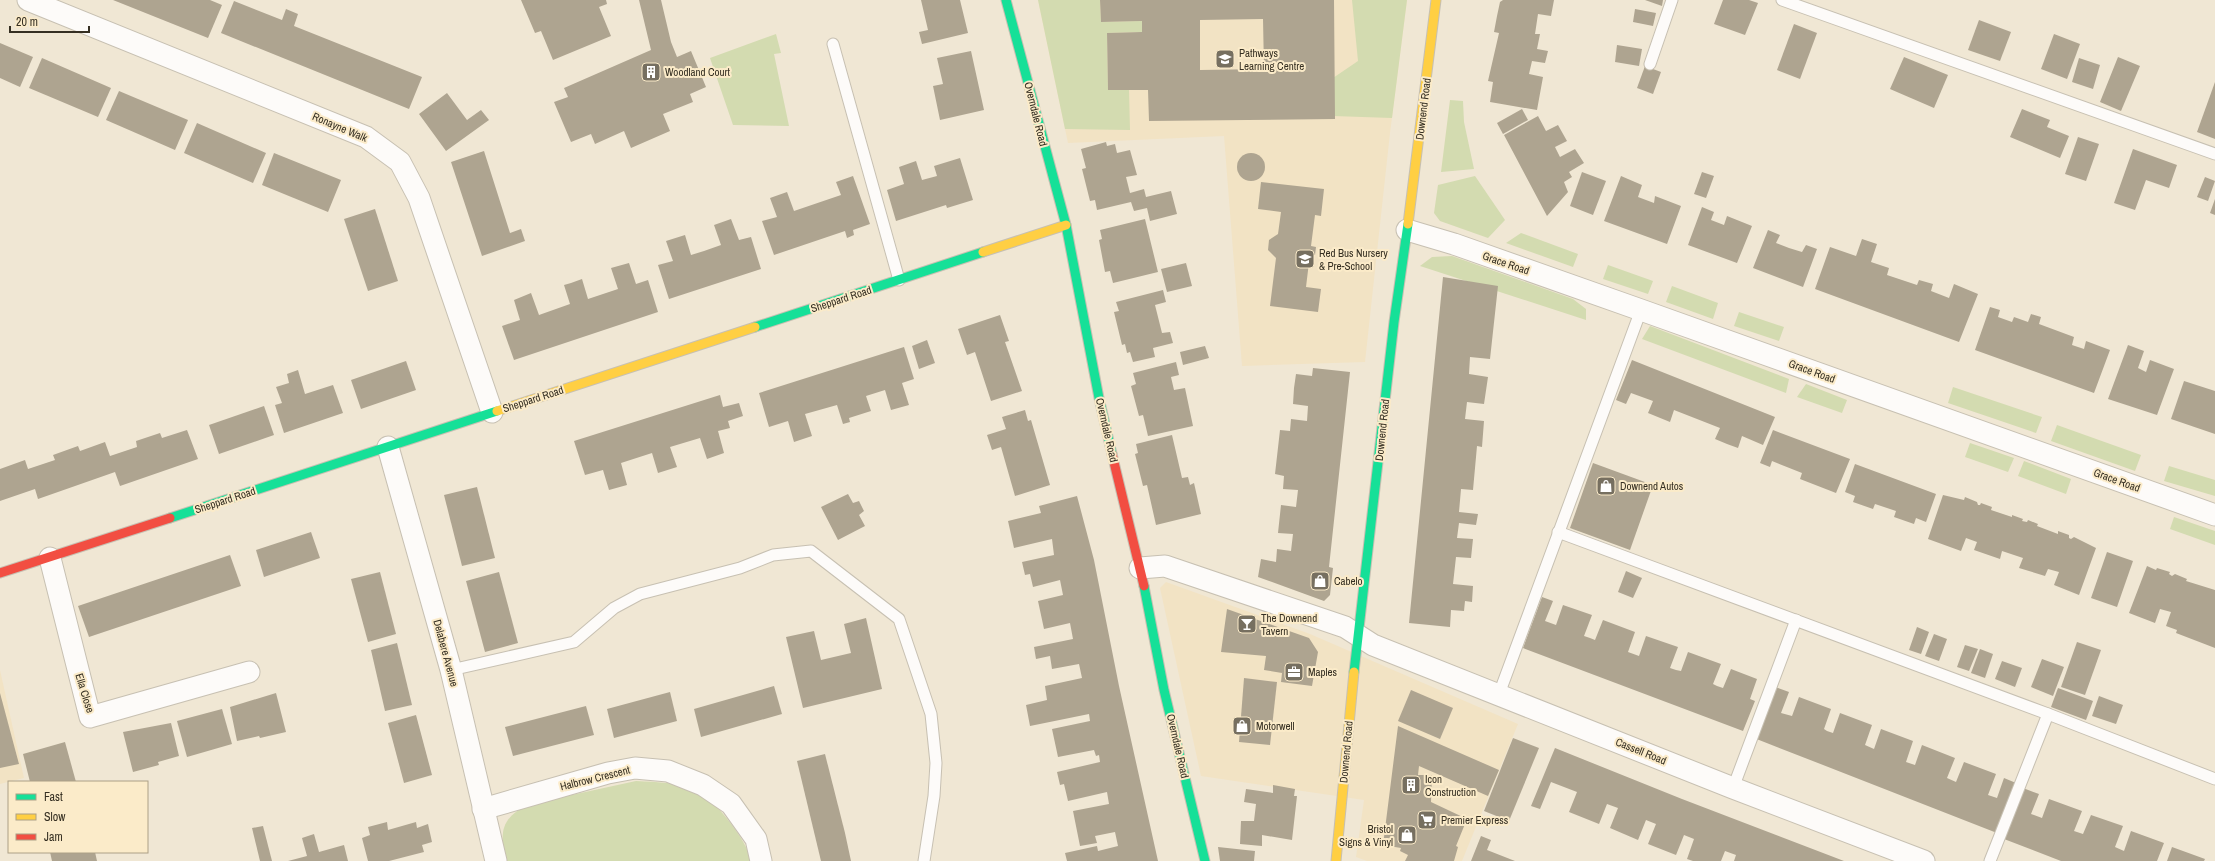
<svg xmlns="http://www.w3.org/2000/svg" width="2215" height="861" font-family="'Archivo Narrow',sans-serif">
<style>
.built{fill:#f2e3c4}
.green{fill:#d3dbb0}
.building{fill:#aea490;fill-rule:evenodd}
.lines{fill:none;stroke-linecap:round;stroke-linejoin:round}
.lane-casing{stroke:#c7c0b2;stroke-width:13}
.street-casing{stroke:#c7c0b2;stroke-width:23}
.fast-casing{stroke:#c7c0b2;stroke-width:11}
.slow-casing{stroke:#c7c0b2;stroke-width:11}
.jam-casing{stroke:#c7c0b2;stroke-width:11}
.lane{stroke:#fdfbf9;stroke-width:11}
.street{stroke:#fdfbf9;stroke-width:21}
.fast{stroke:#16e098;stroke-width:9}
.slow{stroke:#ffcf43;stroke-width:9}
.jam{stroke:#f24e42;stroke-width:9}
.labels{text-anchor:middle;dominant-baseline:central;stroke-width:4;stroke-linejoin:round;paint-order:stroke}
.poi-label{font-size:11px;fill:#352f22;stroke:#fbebc9;text-anchor:start}
.street-label{font-size:11px;fill:#352f22;stroke:#fbebc9}
</style>
<rect width="100%" height="100%" fill="#f0e7d4"/>
<!-- built -->
<g class="built">
<path d="M1038,0H1407L1390,133L1365,362L1242,366L1224,136L1068,143Z"/>
<path d="M1166,582L1310,634L1518,724L1462,861H1367L1356,857L1364,800L1201,776L1160,588Z"/>
<path d="M0,670L24,778L0,784Z"/>
</g>
<!-- green -->
<g class="green">
<path d="M1038,0H1100L1101,22L1142,21V32L1107,33L1108,90L1129,89L1130,130L1065,129Z"/>
<path d="M1352,0H1407L1392,118L1333,116V78L1358,61Z"/>
<path d="M776,34L781,53L774,54L789,126L733,125L710,58Z"/>
<path d="M1450,100L1463,101L1464,122L1474,169L1441,172Z"/>
<path d="M1475,176L1505,220L1488,238L1440,221L1434,213L1438,185Z"/>
<path d="M1521,233L1578,254L1573,267L1506,243Z"/>
<path d="M1452,256L1573,299L1586,309V320L1420,266L1432,257Z"/>
<path d="M1608,265L1653,281L1648,294L1603,279Z"/>
<path d="M1672,286L1718,303L1713,319L1666,302Z"/>
<path d="M1739,312L1784,327L1779,341L1734,326Z"/>
<path d="M1650,326L1789,379L1786,393L1642,339Z"/>
<path d="M1806,384L1847,400L1842,413L1797,397Z"/>
<path d="M1953,387L2042,417L2036,433L1948,403Z"/>
<path d="M2057,425L2141,455L2135,471L2051,441Z"/>
<path d="M1970,443L2014,458L2008,472L1965,457Z"/>
<path d="M2024,461L2071,479L2066,494L2018,476Z"/>
<path d="M2169,466L2215,480V496L2164,481Z"/>
<path d="M2174,517L2215,531V545L2170,529Z"/>
<path d="M636,781C684,783 702,785 732,825C740,836 748,848 751,861H506C499,832 501,817 530,804Z"/>
</g>
<!-- building -->
<g class="building">
<path d="M113,0H210L222,5L208,38Z"/>
<path d="M521,0H606L607,4L599,7L611,36L553,60L541,31L535,33Z"/>
<path d="M639,0H661L671,42L677,57L691,51L706,87L690,94L693,102L663,114L670,131L631,148L624,131L595,144L591,134L571,142L554,102L568,97L564,88L651,50Z"/>
<path d="M921,0H960L968,33L922,44L919,32L928,30Z"/>
<path d="M1100,0H1334L1335,119L1149,121L1148,90H1108L1107,33L1142,32V21L1101,22ZM1263,19L1264,69L1200,70V20Z"/>
<path d="M1503,0H1554L1551,16L1538,14L1535,34H1540L1537,49L1548,51L1545,63L1532,61L1529,74L1543,77L1537,110L1490,102L1493,82L1488,81L1499,33L1494,32L1497,16L1500,2Z"/>
<path d="M1645,0H1663L1662,6Z"/>
<path d="M1723,0H1749L1758,3L1745,35L1714,24Z"/>
<path d="M234,1L282,20L286,9L298,14L294,26L422,77L409,109L221,33Z"/>
<path d="M1635,9L1656,13L1653,26L1633,22Z"/>
<path d="M1979,20L2011,32L2000,61L1968,50Z"/>
<path d="M1794,24L1817,33L1800,79L1777,70Z"/>
<path d="M2054,34L2080,44L2067,79L2041,69Z"/>
<path d="M0,43L33,57L20,87L0,78Z"/>
<path d="M1617,45L1642,49L1639,66L1615,62Z"/>
<path d="M971,51L984,110L940,120L933,86L943,84L937,58Z"/>
<path d="M1904,57L1948,75L1934,108L1890,89Z"/>
<path d="M2118,57L2140,66L2121,111L2100,102Z"/>
<path d="M42,58L111,88L98,117L29,88Z"/>
<path d="M2079,58L2100,65L2093,89L2072,82Z"/>
<path d="M1645,66L1661,72L1653,94L1637,88Z"/>
<path d="M2215,82V139L2197,132Z"/>
<path d="M119,91L188,120L175,150L106,120Z"/>
<path d="M447,93L467,120L481,110L489,120L446,151L419,114Z"/>
<path d="M1522,109L1528,120L1503,134L1497,123Z"/>
<path d="M2022,109L2050,120L2047,127L2069,136L2060,158L2010,137Z"/>
<path d="M1538,116L1546,131L1558,125L1567,141L1555,147L1560,157L1575,149L1584,163L1569,172L1572,177L1564,182L1568,192L1547,216L1504,135Z"/>
<path d="M197,123L266,153L253,183L184,153Z"/>
<path d="M2078,137L2099,144L2086,181L2065,174Z"/>
<path d="M1106,142L1107,146L1115,144L1117,153L1130,150L1137,175L1126,177L1130,193L1144,189L1146,197L1171,191L1177,214L1150,221L1147,208L1134,211L1131,202L1097,210L1095,200L1090,201L1082,169L1086,168L1081,149Z"/>
<path d="M2133,149L2177,165L2169,188L2146,180L2135,210L2114,203Z"/>
<path d="M484,151L510,233L521,229L525,241L482,256L451,162Z"/>
<path d="M274,153L341,180L328,212L262,185Z"/>
<circle cx="1251" cy="167" r="14"/>
<path d="M960,158L973,200L947,208L946,205L896,221L887,190L904,184L899,167L916,161L922,180L937,176L934,166Z"/>
<path d="M1582,172L1606,181L1593,215L1570,206Z"/>
<path d="M1702,172L1714,176L1706,198L1694,194Z"/>
<path d="M853,176L870,224L853,230L854,235L847,238L845,231L774,255L762,221L777,217L770,198L787,192L794,211L841,195L836,182Z"/>
<path d="M1621,176L1642,185L1638,197L1654,203L1655,196L1681,206L1667,244L1604,221Z"/>
<path d="M2205,177L2215,181L2208,201L2197,197Z"/>
<path d="M1261,182L1324,189L1321,216L1315,215L1311,246L1316,247L1315,255L1310,254L1306,287L1321,289L1318,312L1270,306L1276,258L1268,250L1269,240L1278,234L1281,212L1258,209Z"/>
<path d="M2215,199V215L2210,213Z"/>
<path d="M1702,207L1714,212L1711,220L1724,225L1727,216L1752,226L1737,263L1688,245Z"/>
<path d="M375,209L398,281L368,291L344,219Z"/>
<path d="M731,219L739,240L751,237L761,269L669,299L658,265L673,261L666,241L685,235L691,255L704,251L721,245L714,225Z"/>
<path d="M1145,219L1158,272L1113,283L1110,271L1105,272L1099,240L1102,239L1100,230Z"/>
<path d="M1768,230L1780,235L1776,243L1789,248L1802,252L1806,245L1817,249L1803,287L1753,268Z"/>
<path d="M1862,239L1877,244L1871,262L1889,268L1887,275L1917,285L1919,280L1933,284L1931,291L1949,298L1954,284L1978,294L1959,342L1815,289L1830,247L1856,256Z"/>
<path d="M629,263L636,284L648,280L658,312L514,360L502,326L520,320L514,300L531,293L539,315L570,304L564,285L571,283L582,279L588,299L618,289L611,268Z"/>
<path d="M1186,263L1192,286L1167,292L1161,269Z"/>
<path d="M1443,277L1498,286L1490,359L1470,357L1469,374L1488,377L1484,404L1467,402L1465,419L1484,421L1482,447L1477,446L1473,490L1461,489L1459,512L1478,514L1476,525L1459,523L1457,538L1473,539L1471,558L1456,557L1453,584L1473,586L1472,602L1465,601L1464,611L1451,610L1450,627L1409,623Z"/>
<path d="M1163,290L1166,302L1155,305L1162,333L1170,332L1173,343L1153,348L1155,357L1133,362L1130,352L1127,353L1125,344L1122,345L1114,312L1119,311L1116,302Z"/>
<path d="M1990,307L2000,310L1998,317L2012,322L2014,317L2028,322L2031,314L2041,317L2039,324L2074,337L2072,345L2084,349L2086,341L2110,350L2094,393L1975,350Z"/>
<path d="M1000,315L1009,341L1005,342L1022,391L991,401L975,352L967,355L958,329Z"/>
<path d="M927,340L935,363L919,369L912,346Z"/>
<path d="M2128,345L2144,351L2138,368L2146,372L2150,360L2174,369L2157,415L2108,399Z"/>
<path d="M1205,346L1209,358L1183,365L1180,352Z"/>
<path d="M904,347L914,379L902,383L909,405L891,410L885,390L866,396L871,411L849,418L850,422L843,424L837,405L805,414L812,436L794,442L788,421L769,427L759,393Z"/>
<path d="M1632,360L1775,417L1763,445L1742,436L1738,448L1727,444L1715,439L1720,428L1674,410L1670,422L1648,413L1653,401L1631,393L1626,404L1616,400Z"/>
<path d="M406,361L416,390L361,409L351,380Z"/>
<path d="M1176,362L1179,375L1171,377L1174,390L1185,388L1193,426L1148,436L1143,415L1139,416L1131,386L1136,384L1133,373Z"/>
<path d="M1313,368L1350,372L1329,567L1333,568L1330,595L1324,601L1258,577L1261,559L1276,562L1277,549L1291,551L1293,534L1278,533L1281,505L1296,507L1298,490L1283,489L1284,476L1275,474L1280,430L1290,431L1291,419L1307,421L1308,406L1293,404L1294,388L1296,374L1312,376Z"/>
<path d="M298,370L305,394L333,385L343,413L284,433L275,405L282,403L276,387L289,383L287,374Z"/>
<path d="M2184,381L2215,391V434L2171,419Z"/>
<path d="M720,395L723,407L739,403L743,416L728,421L730,428L718,431L724,453L707,459L700,438L670,447L677,467L658,473L652,453L621,463L627,485L609,490L603,470L585,475L574,441Z"/>
<path d="M264,406L274,435L219,454L209,425Z"/>
<path d="M1025,410L1028,421L1031,420L1050,485L1015,496L1001,447L992,450L987,435L1006,429L1002,417Z"/>
<path d="M187,430L198,459L120,486L115,472L38,499L35,489L0,501V469L25,460L28,469L55,460L53,455L78,446L80,451L105,442L110,456L137,447L136,441L160,433L162,438Z"/>
<path d="M1773,430L1850,459L1836,493L1800,479L1802,473L1772,461L1770,467L1760,463Z"/>
<path d="M1172,435L1182,478L1188,477L1190,485L1194,483L1201,514L1156,525L1147,485L1143,486L1135,454L1138,453L1136,444Z"/>
<path d="M1593,463L1653,485L1630,550L1570,528Z"/>
<path d="M1855,464L1936,494L1926,522L1916,518L1914,524L1894,517L1896,511L1875,504L1873,509L1853,502L1855,496L1845,492Z"/>
<path d="M477,487L495,558L462,566L444,495Z"/>
<path d="M848,494L853,503L859,501L864,511L859,515L865,526L838,540L821,507Z"/>
<path d="M1943,495L1964,500L1965,497L1977,502L1978,505H1980L1981,503L1992,507L1991,510L2012,517V515L2023,519L2022,521L2027,522L2028,520L2038,524L2037,526L2058,534V531L2069,535V538L2071,539L2074,537L2096,548L2079,595L2054,585L2059,572L2048,569L2045,576L2019,568L2023,558L2002,551L2000,559L1974,550L1977,542L1966,538L1961,551L1928,539Z"/>
<path d="M1077,496L1094,560L1119,686L1158,861H1067L1065,853L1097,846L1098,851L1118,846L1115,832L1095,836L1097,843L1080,846L1073,811L1109,804L1107,792L1068,801L1064,784L1060,785L1057,772L1100,762L1099,755L1096,756L1094,750L1058,757L1052,729L1090,721L1089,714L1030,726L1026,705L1047,700L1045,686L1082,678L1079,664L1052,669L1050,656L1036,659L1034,647L1073,639L1070,623L1044,629L1038,601L1063,595L1060,580L1033,587L1030,574L1025,575L1022,562L1054,555L1052,539L1014,548L1008,521L1041,513L1039,506Z"/>
<path d="M311,532L320,558L264,577L256,550Z"/>
<path d="M2107,552L2133,561L2117,607L2091,598Z"/>
<path d="M230,555L241,586L89,637L78,606Z"/>
<path d="M2147,566L2156,570L2157,568L2170,572L2169,574L2172,576L2175,574L2187,579L2186,581L2215,590V648L2176,633L2177,630L2166,626L2171,612L2160,609L2155,623L2129,613Z"/>
<path d="M1626,571L1642,578L1633,598L1618,592Z"/>
<path d="M380,572L396,634L368,642L351,579Z"/>
<path d="M499,572L518,643L485,652L466,581Z"/>
<path d="M1542,597L1553,601L1545,621L1556,625L1563,605L1592,615L1584,636L1590,638L1595,640L1603,620L1635,632L1628,652L1639,656L1646,636L1678,647L1670,668L1676,670L1681,671L1688,652L1721,664L1713,684L1717,686L1723,688L1731,669L1757,679L1750,699L1755,701L1743,731L1523,648Z"/>
<path d="M1227,609L1309,638L1318,652L1312,686L1281,682L1282,673L1264,670L1266,656L1221,652Z"/>
<path d="M866,618L882,689L803,708L786,637L814,631L821,660L851,653L844,624Z"/>
<path d="M1917,627L1929,632L1921,654L1909,650Z"/>
<path d="M1934,634L1947,639L1939,661L1925,656Z"/>
<path d="M2077,642L2101,650L2085,695L2061,687Z"/>
<path d="M397,643L412,705L385,711L371,650Z"/>
<path d="M1965,645L1978,649L1969,671L1957,667Z"/>
<path d="M1980,649L1993,654L1985,678L1971,673Z"/>
<path d="M2042,659L2064,667L2053,696L2031,687Z"/>
<path d="M2002,661L2022,668L2015,687L1995,679Z"/>
<path d="M1244,678L1277,682L1270,745L1239,742Z"/>
<path d="M774,686L782,714L701,737L694,709Z"/>
<path d="M1773,686L1789,692L1781,713L1792,716L1799,697L1831,709L1824,729L1827,731L1833,733L1840,713L1872,725L1865,745L1874,749L1881,729L1913,741L1906,762L1915,765L1922,745L1955,758L1947,778L1956,782L1964,762L1996,774L1988,795L1997,798L2004,778L2016,783L1997,833L1754,738Z"/>
<path d="M2058,688L2093,701L2086,720L2051,707Z"/>
<path d="M1411,690L1453,708L1440,739L1398,721Z"/>
<path d="M670,692L677,721L614,738L607,709Z"/>
<path d="M0,693L19,764L0,768Z"/>
<path d="M276,693L286,732L260,738L259,736L237,741L230,707Z"/>
<path d="M2099,696L2123,705L2116,724L2092,716Z"/>
<path d="M586,706L594,735L513,756L505,727Z"/>
<path d="M222,709L232,744L187,757L177,721Z"/>
<path d="M416,715L432,775L404,783L388,723Z"/>
<path d="M171,723L179,756L158,762L159,765L133,772L123,732Z"/>
<path d="M1398,726L1499,770L1488,796L1419,766L1418,775H1432L1431,802L1467,819L1456,846L1458,847L1454,861H1405L1408,855L1400,851L1401,848L1383,845Z"/>
<path d="M1513,738L1539,748L1509,821L1484,811Z"/>
<path d="M65,742L76,782H30L23,754Z"/>
<path d="M1555,748L1682,799L1844,861H1734L1736,855L1725,851L1721,861H1693L1687,859L1694,839L1684,835L1676,855L1648,844L1656,824L1646,820L1638,840L1610,828L1618,808L1607,804L1599,824L1569,812L1577,792L1551,782L1540,809L1531,806Z"/>
<path d="M825,754L845,833L851,861H821L797,761Z"/>
<path d="M1273,785L1295,789L1294,796H1297L1292,840L1262,835V846L1240,844L1241,821H1254L1256,804L1244,802L1246,789L1273,793Z"/>
<path d="M2023,788L2039,794L2031,814L2042,818L2049,799L2082,811L2074,831L2083,834L2091,815L2123,826L2115,847L2124,851L2131,831L2164,843L2157,861H2061L2004,839Z"/>
<path d="M387,822L388,830L416,822L417,828L428,824L432,842L422,845L424,852L389,861H368L362,838L370,835L368,827Z"/>
<path d="M263,826L272,861H260L252,828Z"/>
<path d="M314,834L319,852L344,845L348,861H288L307,856L302,838Z"/>
<path d="M1481,836L1491,840L1487,850L1515,861H1471Z"/>
<path d="M1218,847L1255,851L1254,861H1220Z"/>
<path d="M2172,847L2205,859L2204,861H2167Z"/>
<path d="M50,852H95L97,861H52Z"/>
</g>
<g class="lines">
<!-- lane casing -->
<g class="lane-casing">
<g id="lane">
<path d="M1782,0L2215,154"/>
<path d="M833,44L899,280"/>
<path d="M1650,64L1672,0"/>
<path d="M1558,532L2048,714L2215,779"/>
<path d="M451,670L574,642L614,608L640,594L740,568L773,555L811,551L899,619L931,714L936,763L934,796L924,861"/>
<path d="M1499,694L1641,310"/>
<path d="M1733,788L1796,620"/>
<path d="M1990,861L2048,714"/>
</g>
</g>
<!-- street casing -->
<g class="street-casing">
<g id="street">
<path d="M28,0L366,137L400,162L419,198L492,412"/>
<path d="M1407,230L1454,244L1641,310L2215,515"/>
<path d="M388,447L451,670L496,861"/>
<path d="M50,558L90,717L249,672"/>
<path d="M1140,568L1165,566L1345,627L1373,645L1733,788L1924,861"/>
<path d="M483,809L608,773L635,768L668,771L703,785L731,804L756,839L761,861"/>
</g>
</g>
<!-- fast casing -->
<g class="fast-casing">
<g id="fast">
<path d="M1006,0L1066,225L1099,398L1112,454"/>
<path d="M755,327L983,252"/>
<path d="M170,518L497,411"/>
<path d="M1144,586L1164,690L1205,861"/>
<path d="M1354,672L1394,322L1408,224"/>
</g>
</g>
<!-- slow casing -->
<g class="slow-casing">
<g id="slow">
<path d="M1408,224L1436,0"/>
<path d="M983,252L1066,225"/>
<path d="M497,411L755,327"/>
<path d="M1336,861L1354,672"/>
</g>
</g>
<!-- jam casing -->
<g class="jam-casing">
<g id="jam">
<path d="M1112,454L1144,586"/>
<path d="M0,573L170,518"/>
</g>
</g>
<!-- lane -->
<use href="#lane" class="lane"/>
<!-- street -->
<use href="#street" class="street"/>
<!-- fast -->
<use href="#fast" class="fast"/>
<!-- slow -->
<use href="#slow" class="slow"/>
<!-- jam -->
<use href="#jam" class="jam"/>
</g>
<!-- icons -->
<defs>
<g id="school-square" transform="scale(1)"><rect x="-9" y="-9" width="18" height="18" rx="4" fill="#766f60" stroke="#fbebc9"/><path d="M0-5L7-2L0 1L-7-2ZM-4 1L0 2.5L4 1V4Q0 6-4 4Z" fill="#fff"/></g>
<g id="building-square" transform="scale(1)"><rect x="-9" y="-9" width="18" height="18" rx="4" fill="#766f60" stroke="#fbebc9"/><path d="M-4-6H4V6H1V3H-1V6H-4ZM-2.5-4.3h1.7v1.8h-1.7ZM.8-4.3h1.7v1.8H.8ZM-2.5-1h1.7V.8h-1.7ZM.8-1h1.7V.8H.8Z" fill="#fff"/></g>
<g id="shop-square" transform="scale(1)"><rect x="-9" y="-9" width="18" height="18" rx="4" fill="#766f60" stroke="#fbebc9"/><path d="M-5-2.5h2.3a2.7 3.5 0 0 1 5.4 0H5L5.5 6h-11ZM-1.5-2.5h3a1.5 2.3 0 0 0-3 0Z" fill="#fff"/></g>
<g id="bar-square" transform="scale(1)"><rect x="-9" y="-9" width="18" height="18" rx="4" fill="#766f60" stroke="#fbebc9"/><path d="M-6-5H6L.8 .8V4.5H3.5V6h-7V4.5H-.8V.8Z" fill="#fff"/></g>
<g id="office-square" transform="scale(1)"><rect x="-9" y="-9" width="18" height="18" rx="4" fill="#766f60" stroke="#fbebc9"/><path d="M-6-3h4V-5.5h4V-3h4V5H-6ZM-1-4.5V-3h2v-1.5ZM-6 0V1H6V0Z" fill="#fff"/></g>
<g id="supermarket-square" transform="scale(1)"><rect x="-9" y="-9" width="18" height="18" rx="4" fill="#766f60" stroke="#fbebc9"/><path d="M-6-5.5h2.5l.6 2H6L4.5 2H-2.5L-4.4-4H-6ZM-1.5 3.2a1.3 1.3 0 1 0 .1 0ZM3 3.2a1.3 1.3 0 1 0 .1 0Z" fill="#fff"/></g>
</defs>
<g fill-rule="evenodd">
<use href="#school-square" x="1225" y="59"/>
<use href="#building-square" x="651" y="72"/>
<use href="#school-square" x="1305" y="259"/>
<use href="#shop-square" x="1606" y="486"/>
<use href="#shop-square" x="1320" y="581"/>
<use href="#bar-square" x="1247" y="624"/>
<use href="#office-square" x="1294" y="672"/>
<use href="#shop-square" x="1242" y="726"/>
<use href="#building-square" x="1411" y="785"/>
<use href="#supermarket-square" x="1427" y="820"/>
<use href="#shop-square" x="1407" y="835"/>
</g>
<g class="labels">
<!-- poi labels -->
<g class="poi-label">
<text x="1239" y="53">Pathways<tspan x="1239" dy="13">Learning Centre</tspan></text>
<text x="665" y="72">Woodland Court</text>
<text x="1319" y="253">Red Bus Nursery<tspan x="1319" dy="13">&amp; Pre-School</tspan></text>
<text x="1620" y="486">Downend Autos</text>
<text x="1334" y="581">Cabelo</text>
<text x="1261" y="618">The Downend<tspan x="1261" dy="13">Tavern</tspan></text>
<text x="1308" y="672">Maples</text>
<text x="1256" y="726">Motorwell</text>
<text x="1425" y="779">Icon<tspan x="1425" dy="13">Construction</tspan></text>
<text x="1441" y="820">Premier Express</text>
<text x="1393" y="829" text-anchor="end">Bristol<tspan x="1393" dy="13">Signs &amp; Vinyl</tspan></text>
</g>
<!-- street labels -->
<g class="street-label">
<text transform="translate(1423 109) rotate(-83)">Downend Road</text>
<text transform="translate(1036 114) rotate(76)">Overndale Road</text>
<text transform="translate(340 127) rotate(23)">Ronayne Walk</text>
<text transform="translate(1506 263) rotate(19)">Grace Road</text>
<text transform="translate(841 299) rotate(-18)">Sheppard Road</text>
<text transform="translate(1812 371) rotate(20)">Grace Road</text>
<text transform="translate(533 399) rotate(-18)">Sheppard Road</text>
<text transform="translate(1107 430) rotate(77)">Overndale Road</text>
<text transform="translate(1382 430) rotate(-84)">Downend Road</text>
<text transform="translate(2117 480) rotate(20)">Grace Road</text>
<text transform="translate(225 500) rotate(-18)">Sheppard Road</text>
<text transform="translate(446 653) rotate(75)">Delabere Avenue</text>
<text transform="translate(85 693) rotate(73)">Ella Close</text>
<text transform="translate(1178 746) rotate(77)">Overndale Road</text>
<text transform="translate(1641 751) rotate(22)">Cassell Road</text>
<text transform="translate(1346 752) rotate(-85)">Downend Road</text>
<text transform="translate(595 778) rotate(-14)">Halbrow Crescent</text>
</g>
</g>
<!-- legend -->
<rect x="8" y="781" width="140" height="72" fill="#fbebc9" stroke="#aca086"/>
<rect x="16" y="794" width="20" height="6" fill="#16e098" stroke="#aca086"/>
<text x="44" y="801" font-size="12" fill="#352f22">Fast</text>
<rect x="16" y="814" width="20" height="6" fill="#ffcf43" stroke="#aca086"/>
<text x="44" y="821" font-size="12" fill="#352f22">Slow</text>
<rect x="16" y="834" width="20" height="6" fill="#f24e42" stroke="#aca086"/>
<text x="44" y="841" font-size="12" fill="#352f22">Jam</text>
<!-- scale -->
<path d="M10 26v6h79v-6" fill="none" stroke="#352f22" stroke-width="2"/>
<text x="16" y="26" font-size="12" fill="#352f22" stroke="#fbebc9" stroke-width="3" paint-order="stroke">20 m</text>
</svg>
